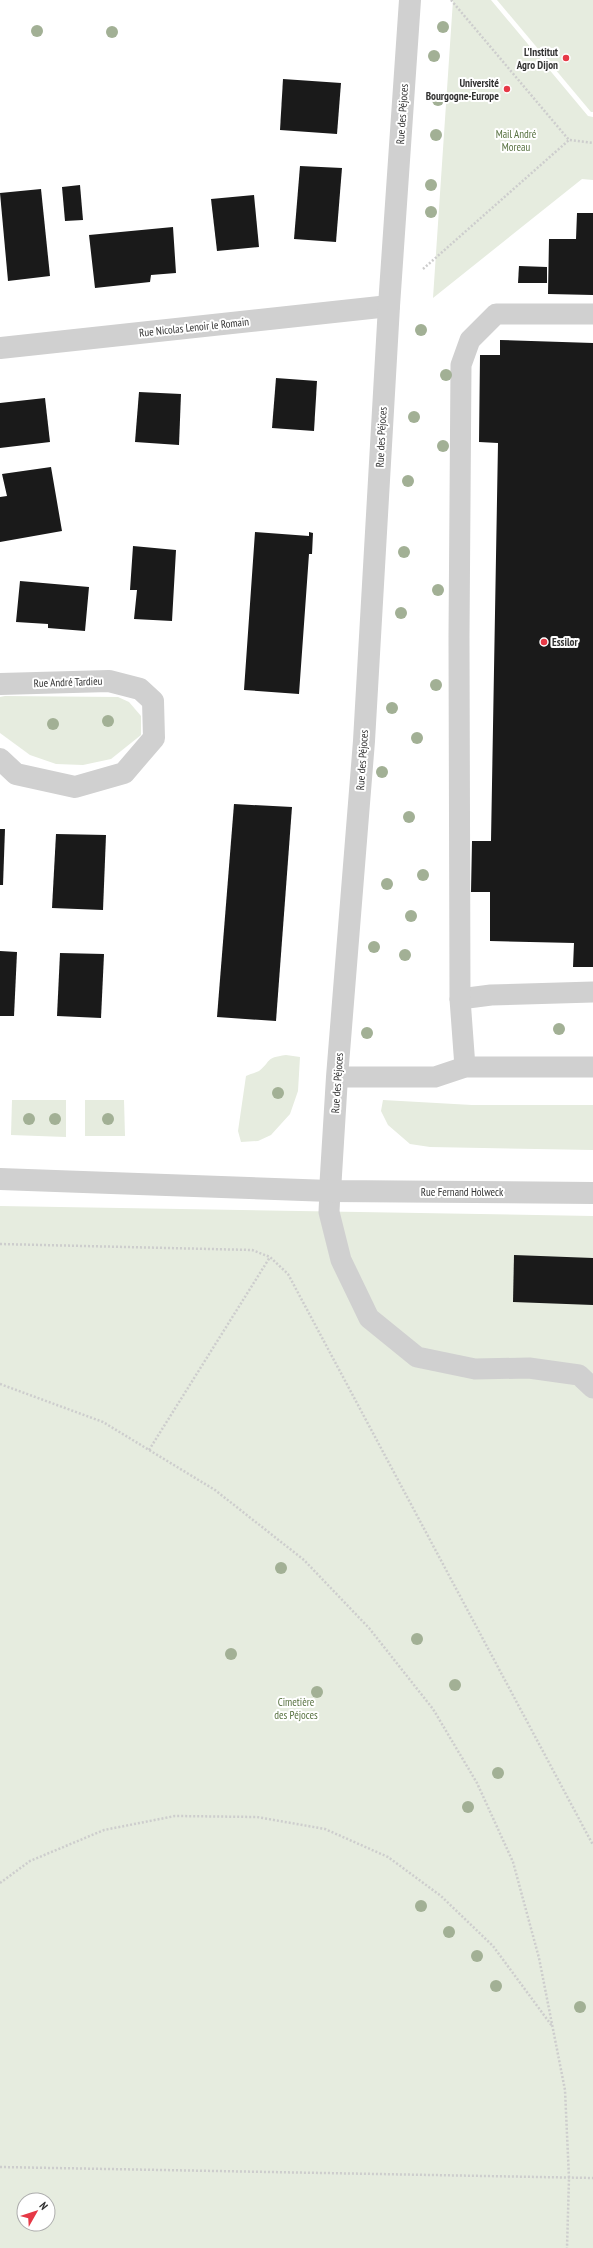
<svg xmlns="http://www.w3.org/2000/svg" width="593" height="2248" font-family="'PT Sans Narrow',sans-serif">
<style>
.green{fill:#e6ecdf;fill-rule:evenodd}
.building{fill:#1a1a1a}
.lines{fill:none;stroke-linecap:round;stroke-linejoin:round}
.path{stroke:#cdcdcd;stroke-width:2.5;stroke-dasharray:2 2;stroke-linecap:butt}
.service{stroke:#d0d0d0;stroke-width:21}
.minor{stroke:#d0d0d0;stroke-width:22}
.tertiary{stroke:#d0d0d0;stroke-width:22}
.tree{fill:#a2b095}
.poi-dot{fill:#e63946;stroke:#fff;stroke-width:1.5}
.labels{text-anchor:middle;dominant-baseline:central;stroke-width:4;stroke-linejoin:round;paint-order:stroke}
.poi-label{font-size:11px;font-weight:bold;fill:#333;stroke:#fff;text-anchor:end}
.street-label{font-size:11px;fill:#333;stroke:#fff}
.park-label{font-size:11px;fill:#56703f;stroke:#fff}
</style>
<rect width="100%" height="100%" fill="#fff"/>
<!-- green -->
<g class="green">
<path d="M453,0H491L588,116L593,117V180L582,179L433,298Z"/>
<path d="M497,0H593V112H591Z"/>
<path d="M5,696L118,697L129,702L141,716V735L111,759L83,765L56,764L30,755L0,733V697Z"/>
<path d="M286,1055L300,1057L298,1091L290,1114L271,1135L258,1141L241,1142L238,1131L246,1076C250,1074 255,1073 259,1071C272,1061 264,1058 286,1055Z"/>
<path d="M12,1100H66V1137L11,1135Z"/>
<path d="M85,1100H124L125,1136H85Z"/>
<path d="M383,1100L472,1105H593V1150L430,1147L410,1144L388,1125L381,1111Z"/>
<path d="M0,1206L593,1216V2248H0ZM24,2200H48V2224H24Z"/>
</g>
<!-- building -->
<g class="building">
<path d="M283,79L341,83L337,134L280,130Z"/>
<path d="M300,166L342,168L336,242L294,239Z"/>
<path d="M80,185L83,220L65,221L62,187Z"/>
<path d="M41,189L50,276L8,281L0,193Z"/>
<path d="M254,195L259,247L217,251L211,199Z"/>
<path d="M577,213H593V295L548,294L549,239H576Z"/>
<path d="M173,227L176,273L151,275L150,282L95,288L89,235Z"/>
<path d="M519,266L547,267V283H518Z"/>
<path d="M500,340L593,343V967H573L574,943L490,941V892H471L472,841H491L498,443L479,442L480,355H500Z"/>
<path d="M276,378L317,381L314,431L272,428Z"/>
<path d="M139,392L181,394L179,445L135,442Z"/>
<path d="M45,398L50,442L0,448V403Z"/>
<path d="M51,467L62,531L0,542V497L7,496L2,474Z"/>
<path d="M255,532L309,536V532L313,533L312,554H309L299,694L244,690Z"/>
<path d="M133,546L176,550L172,621L134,619L137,590H130Z"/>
<path d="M20,581L89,587L85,631L48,628V624L16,622Z"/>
<path d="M234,804L292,807L276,1021L217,1017Z"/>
<path d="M0,829H5L3,885H0Z"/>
<path d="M56,834L106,835L103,910L52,908Z"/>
<path d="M0,951L17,952L14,1016H0Z"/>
<path d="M60,953L104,954L101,1018L57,1016Z"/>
<path d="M514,1255L593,1258V1305L513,1302Z"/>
</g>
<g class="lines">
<!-- path -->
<g class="path">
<path d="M451,0L569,140L593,143"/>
<path d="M423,269L569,140"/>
<path d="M0,1244L252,1250L270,1257L288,1274L593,1845"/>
<path d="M0,1384L103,1422L215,1490L304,1560L369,1628L433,1709L477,1783L513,1862L539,1958L565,2090L569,2178L567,2248"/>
<path d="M149,1450L270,1257"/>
<path d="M0,1883L30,1861L104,1830L175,1816L257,1817L325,1829L388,1857L441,1896L493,1946L552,2026"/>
<path d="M0,2167L593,2178"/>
</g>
<!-- service -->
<g class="service">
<path d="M460,999L491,995L593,992"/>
<path d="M465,1067L460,999L459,637L461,365L470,340L496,314H593"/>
<path d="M337,1077H435L465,1067H593"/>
<path d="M330,1191L329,1212L341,1260L369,1318L417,1357L475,1369L529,1368L579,1375L593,1388"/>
</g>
<!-- minor -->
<g class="minor">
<path d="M0,348L389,306"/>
<path d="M0,684L109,681L140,689L153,701L154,738L124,773L75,787L16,774L0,759"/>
<path d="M330,1191L337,1077L364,741L389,306L410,0"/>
</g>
<!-- tertiary -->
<path class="tertiary" d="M0,1179L330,1191L593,1193"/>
</g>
<!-- trees -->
<g class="tree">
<circle cx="443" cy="27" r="6"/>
<circle cx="37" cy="31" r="6"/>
<circle cx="112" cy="32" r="6"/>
<circle cx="434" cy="56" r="6"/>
<circle cx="438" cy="100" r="6"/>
<circle cx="436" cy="135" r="6"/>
<circle cx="431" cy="185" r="6"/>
<circle cx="431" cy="212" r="6"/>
<circle cx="421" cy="330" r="6"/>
<circle cx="446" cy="375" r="6"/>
<circle cx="414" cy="417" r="6"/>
<circle cx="443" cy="446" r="6"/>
<circle cx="408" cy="481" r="6"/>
<circle cx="404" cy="552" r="6"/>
<circle cx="438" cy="590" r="6"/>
<circle cx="401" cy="613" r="6"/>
<circle cx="436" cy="685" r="6"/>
<circle cx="392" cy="708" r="6"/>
<circle cx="108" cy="721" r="6"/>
<circle cx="53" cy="724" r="6"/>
<circle cx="417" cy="738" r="6"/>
<circle cx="382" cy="772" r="6"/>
<circle cx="409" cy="817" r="6"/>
<circle cx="423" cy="875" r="6"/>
<circle cx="387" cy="884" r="6"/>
<circle cx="411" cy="916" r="6"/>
<circle cx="374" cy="947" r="6"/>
<circle cx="405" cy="955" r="6"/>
<circle cx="559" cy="1029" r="6"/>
<circle cx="367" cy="1033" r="6"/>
<circle cx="278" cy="1093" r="6"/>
<circle cx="29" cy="1119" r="6"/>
<circle cx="55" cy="1119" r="6"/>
<circle cx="108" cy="1119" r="6"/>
<circle cx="281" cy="1568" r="6"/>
<circle cx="417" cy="1639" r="6"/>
<circle cx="231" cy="1654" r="6"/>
<circle cx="455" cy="1685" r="6"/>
<circle cx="317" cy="1692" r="6"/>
<circle cx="498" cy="1773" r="6"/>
<circle cx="468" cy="1807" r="6"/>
<circle cx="421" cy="1906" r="6"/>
<circle cx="449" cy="1932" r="6"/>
<circle cx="477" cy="1956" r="6"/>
<circle cx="496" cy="1986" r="6"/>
<circle cx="580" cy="2007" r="6"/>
</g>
<!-- markers -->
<g class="poi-dot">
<circle cx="566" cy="58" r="4"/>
<circle cx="507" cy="89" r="4"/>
<circle cx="544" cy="642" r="4"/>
</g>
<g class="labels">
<!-- poi labels -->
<g class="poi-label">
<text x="558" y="52">L'Institut<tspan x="558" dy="13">Agro Dijon</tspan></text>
<text x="499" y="83">Université<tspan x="499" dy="13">Bourgogne-Europe</tspan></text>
<text x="552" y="642" text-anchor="start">Essilor</text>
</g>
<!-- street labels -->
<g class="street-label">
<text transform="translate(402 114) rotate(-86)">Rue des Péjoces</text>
<text transform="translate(194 327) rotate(-6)">Rue Nicolas Lenoir le Romain</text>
<text transform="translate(381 437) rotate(-87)">Rue des Péjoces</text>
<text transform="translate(68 682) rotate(-2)">Rue André Tardieu</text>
<text transform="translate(362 760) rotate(-86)">Rue des Péjoces</text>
<text transform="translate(337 1083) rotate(-86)">Rue des Péjoces</text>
<text x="462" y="1192">Rue Fernand Holweck</text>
</g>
<!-- park labels -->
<g class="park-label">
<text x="516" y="134">Mail André<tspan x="516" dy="13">Moreau</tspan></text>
<text x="296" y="1702">Cimetière<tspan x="296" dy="13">des Péjoces</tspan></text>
</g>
</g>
<!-- north arrow -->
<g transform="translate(36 2212) rotate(51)"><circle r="19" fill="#ffffff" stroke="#adadad"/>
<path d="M0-3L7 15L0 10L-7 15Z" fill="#e63946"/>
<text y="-6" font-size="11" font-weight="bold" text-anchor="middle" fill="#333333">N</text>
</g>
</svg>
